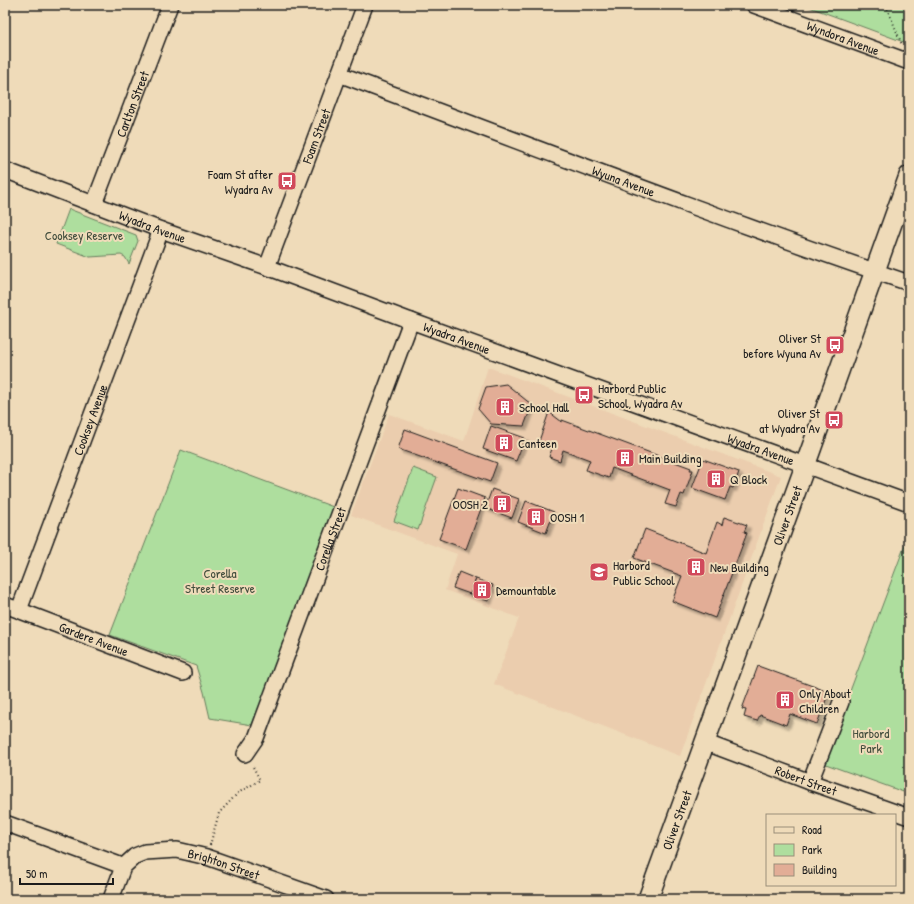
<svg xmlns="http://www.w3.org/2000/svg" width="914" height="904" font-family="'Patrick Hand',sans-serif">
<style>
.built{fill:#ebcdae}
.green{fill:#aede9e;stroke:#657d5d}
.building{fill:#e2ad96;stroke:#1c1c1c;filter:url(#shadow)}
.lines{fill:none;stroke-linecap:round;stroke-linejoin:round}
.minor-casing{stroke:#1c1c1c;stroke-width:18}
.major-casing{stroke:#1c1c1c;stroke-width:22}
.path{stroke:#1c1c1c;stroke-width:2;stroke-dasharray:1 3;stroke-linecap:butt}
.minor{stroke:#efdbb9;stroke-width:15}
.major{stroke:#efdbb9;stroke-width:19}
.labels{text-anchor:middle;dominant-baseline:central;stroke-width:4;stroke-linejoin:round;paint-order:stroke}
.street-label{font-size:13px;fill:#1c1c1c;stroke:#efdbb9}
.poi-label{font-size:13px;fill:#1c1c1c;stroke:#efdbb9;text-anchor:start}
.park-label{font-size:13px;fill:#404c3c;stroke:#efdbb9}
</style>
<defs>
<filter id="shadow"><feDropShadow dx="3.5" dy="3.5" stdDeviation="1" flood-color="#0004"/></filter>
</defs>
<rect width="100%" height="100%" fill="#efdbb9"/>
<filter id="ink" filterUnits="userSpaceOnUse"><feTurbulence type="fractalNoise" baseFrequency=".025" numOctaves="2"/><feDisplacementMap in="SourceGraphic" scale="8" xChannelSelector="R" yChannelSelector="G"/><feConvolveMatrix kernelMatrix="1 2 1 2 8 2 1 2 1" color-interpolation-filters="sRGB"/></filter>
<g filter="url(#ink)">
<!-- built -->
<path class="built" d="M488,367L781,476L680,756L494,684L519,618L445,590L457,554L351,515L389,414L464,441Z"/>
<!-- green -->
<g class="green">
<path d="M804,5H909V44Z"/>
<path d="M69,209L136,235L138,241L129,264L125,257L121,255L90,257L56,244Z"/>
<path d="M181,450L336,508L260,708L252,725L210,718L204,692L196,666L110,635Z"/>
<path d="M413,468L437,477L418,530L394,521Z"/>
<path d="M909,534V794L823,763Z"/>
</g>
<!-- building -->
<g class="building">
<path d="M506,384L532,405L524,426L491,424L478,409L486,387Z"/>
<path d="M549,412L562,422V420L691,468L690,470H693L684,495L681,494L676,507L665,504L670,490L612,468L609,478L586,470L590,460L563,450L560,461L549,457L553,446L539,441Z"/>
<path d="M491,426L525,438L516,461L483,449Z"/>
<path d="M405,429L497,463L490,482L398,449Z"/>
<path d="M703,459L739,472L733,488L730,487L725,500L692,488Z"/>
<path d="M458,488L485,498L466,549L439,539Z"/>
<path d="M492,489L519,499L512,518L485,508Z"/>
<path d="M526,501L554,512L546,533L518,522Z"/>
<path d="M724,517L747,525L744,532L747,533L715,618L672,601L682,576L634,558L645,529L706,553L717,522L722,525Z"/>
<path d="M459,572L476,579L470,594L453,588Z"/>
<path d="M476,579L493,585L488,601L470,594Z"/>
<path d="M758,666L829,692L817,724L790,714L786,725L760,715L757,721L744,717L746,710L742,709Z"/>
</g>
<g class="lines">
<!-- minor casing -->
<g class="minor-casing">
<g id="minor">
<path id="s1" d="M754,5L909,62"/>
<path id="s2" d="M339,74C529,145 717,218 909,283"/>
<path id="s3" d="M5,170L161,230L267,267L411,321L909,503"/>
<path id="s4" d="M94,204L170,5"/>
<path id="s5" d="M267,267L365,5"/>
<path id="s6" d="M5,605L183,673"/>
<path id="s7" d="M19,610L161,230"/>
<path id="s8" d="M704,742L810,782L909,817"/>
<path id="s9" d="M245,754L256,738L411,321"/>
<path d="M810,782L841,702"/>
<path d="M5,823L117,864L123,867"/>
<path id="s10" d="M111,899L123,867L135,856L145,852L177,850L207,857L326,899"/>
</g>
</g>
<!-- major casing -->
<g class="major-casing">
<g id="major">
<path id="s11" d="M648,899L805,466L909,176"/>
</g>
</g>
<!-- path -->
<g class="path">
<path d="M886,5L902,45"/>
<path d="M210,845L219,813L238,793L260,780L252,765"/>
</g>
<!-- minor -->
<use href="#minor" class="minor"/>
<!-- major -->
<use href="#major" class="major"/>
</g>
</g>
<!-- icons -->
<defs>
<g id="bus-square" transform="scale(1)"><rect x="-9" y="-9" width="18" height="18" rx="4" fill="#d1495b" stroke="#efdbb9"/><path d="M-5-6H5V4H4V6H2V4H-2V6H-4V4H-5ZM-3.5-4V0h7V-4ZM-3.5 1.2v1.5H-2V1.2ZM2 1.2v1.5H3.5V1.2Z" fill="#fff"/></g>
<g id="building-square" transform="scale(1)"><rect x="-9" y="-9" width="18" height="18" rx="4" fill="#d1495b" stroke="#efdbb9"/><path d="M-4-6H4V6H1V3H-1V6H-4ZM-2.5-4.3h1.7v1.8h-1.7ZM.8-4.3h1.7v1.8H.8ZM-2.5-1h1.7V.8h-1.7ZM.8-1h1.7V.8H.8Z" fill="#fff"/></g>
<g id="school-square" transform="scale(1)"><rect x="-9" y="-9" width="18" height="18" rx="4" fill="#d1495b" stroke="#efdbb9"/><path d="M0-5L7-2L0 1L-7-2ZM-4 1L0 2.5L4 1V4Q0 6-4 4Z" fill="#fff"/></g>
</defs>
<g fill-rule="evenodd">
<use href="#bus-square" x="287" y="181"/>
<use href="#bus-square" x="835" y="345"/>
<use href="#bus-square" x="584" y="395"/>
<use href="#building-square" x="505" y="407"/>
<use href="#bus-square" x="834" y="420"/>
<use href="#building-square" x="504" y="443"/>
<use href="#building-square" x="625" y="458"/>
<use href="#building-square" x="716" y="479"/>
<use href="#building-square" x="502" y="504"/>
<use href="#building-square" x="536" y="517"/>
<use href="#building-square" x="696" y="567"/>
<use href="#school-square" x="599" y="572"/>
<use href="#building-square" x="482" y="590"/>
<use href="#building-square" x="785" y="700"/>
</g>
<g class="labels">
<!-- street labels -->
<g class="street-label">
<text stroke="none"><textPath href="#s1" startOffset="95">Wyndora Avenue</textPath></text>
<text stroke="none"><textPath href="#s4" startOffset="107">Carlton Street</textPath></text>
<text stroke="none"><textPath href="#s5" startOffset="140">Foam Street</textPath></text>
<text stroke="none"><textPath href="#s2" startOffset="304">Wyuna Avenue</textPath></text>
<text stroke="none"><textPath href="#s3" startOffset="158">Wyadra Avenue</textPath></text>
<text stroke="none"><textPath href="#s3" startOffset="482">Wyadra Avenue</textPath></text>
<text stroke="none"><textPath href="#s7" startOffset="203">Cooksey Avenue</textPath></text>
<text stroke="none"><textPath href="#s3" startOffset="806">Wyadra Avenue</textPath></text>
<text stroke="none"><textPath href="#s11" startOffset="408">Oliver Street</textPath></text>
<text stroke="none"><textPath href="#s9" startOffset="232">Corella Street</textPath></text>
<text stroke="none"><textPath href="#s6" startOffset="95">Gardere Avenue</textPath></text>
<text stroke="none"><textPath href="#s8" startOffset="109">Robert Street</textPath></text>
<text stroke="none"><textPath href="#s11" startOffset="84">Oliver Street</textPath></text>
<text stroke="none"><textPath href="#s10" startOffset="142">Brighton Street</textPath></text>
</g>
<!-- poi labels -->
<g class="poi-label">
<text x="273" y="174" text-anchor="end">Foam St after<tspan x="273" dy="15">Wyadra Av</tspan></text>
<text x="821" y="338" text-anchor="end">Oliver St<tspan x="821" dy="15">before Wyuna Av</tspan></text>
<text x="598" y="388">Harbord Public<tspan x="598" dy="15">School, Wyadra Av</tspan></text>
<text x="519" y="407">School Hall</text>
<text x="820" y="413" text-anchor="end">Oliver St<tspan x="820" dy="15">at Wyadra Av</tspan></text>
<text x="518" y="443">Canteen</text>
<text x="639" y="458">Main Building</text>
<text x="730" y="479">Q Block</text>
<text x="488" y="504" text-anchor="end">OOSH 2</text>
<text x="550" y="517">OOSH 1</text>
<text x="613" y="565">Harbord<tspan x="613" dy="15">Public School</tspan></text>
<text x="710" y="567">New Building</text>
<text x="496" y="590">Demountable</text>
<text x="799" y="693">Only About<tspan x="799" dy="15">Children</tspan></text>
</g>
<!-- park labels -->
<g class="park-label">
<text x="84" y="235">Cooksey Reserve</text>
<text x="220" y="573">Corella<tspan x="220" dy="15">Street Reserve</tspan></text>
<text x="871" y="733">Harbord<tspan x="871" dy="15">Park</tspan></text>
</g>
</g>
<!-- margin -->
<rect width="914" height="904" fill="none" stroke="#efdbb9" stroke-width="20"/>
<rect x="10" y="10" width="894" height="884" fill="none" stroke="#1c1c1c" stroke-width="1.5" filter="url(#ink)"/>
<!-- legend -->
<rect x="766" y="814" width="130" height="72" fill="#efdbb9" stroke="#9b8f7a"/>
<rect x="774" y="827" width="20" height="6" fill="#efdbb9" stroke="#9b8f7a"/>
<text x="802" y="834" font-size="12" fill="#1c1c1c">Road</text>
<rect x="774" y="844" width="20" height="12" fill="#aede9e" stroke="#9b8f7a"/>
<text x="802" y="854" font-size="12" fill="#1c1c1c">Park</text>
<rect x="774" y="864" width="20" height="12" fill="#e2ad96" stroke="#9b8f7a"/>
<text x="802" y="874" font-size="12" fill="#1c1c1c">Building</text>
<!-- scale -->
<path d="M20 878v6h93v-6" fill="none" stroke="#1c1c1c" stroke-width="2"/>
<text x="26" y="878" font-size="12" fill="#1c1c1c" stroke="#efdbb9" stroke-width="3" paint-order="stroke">50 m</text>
</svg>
